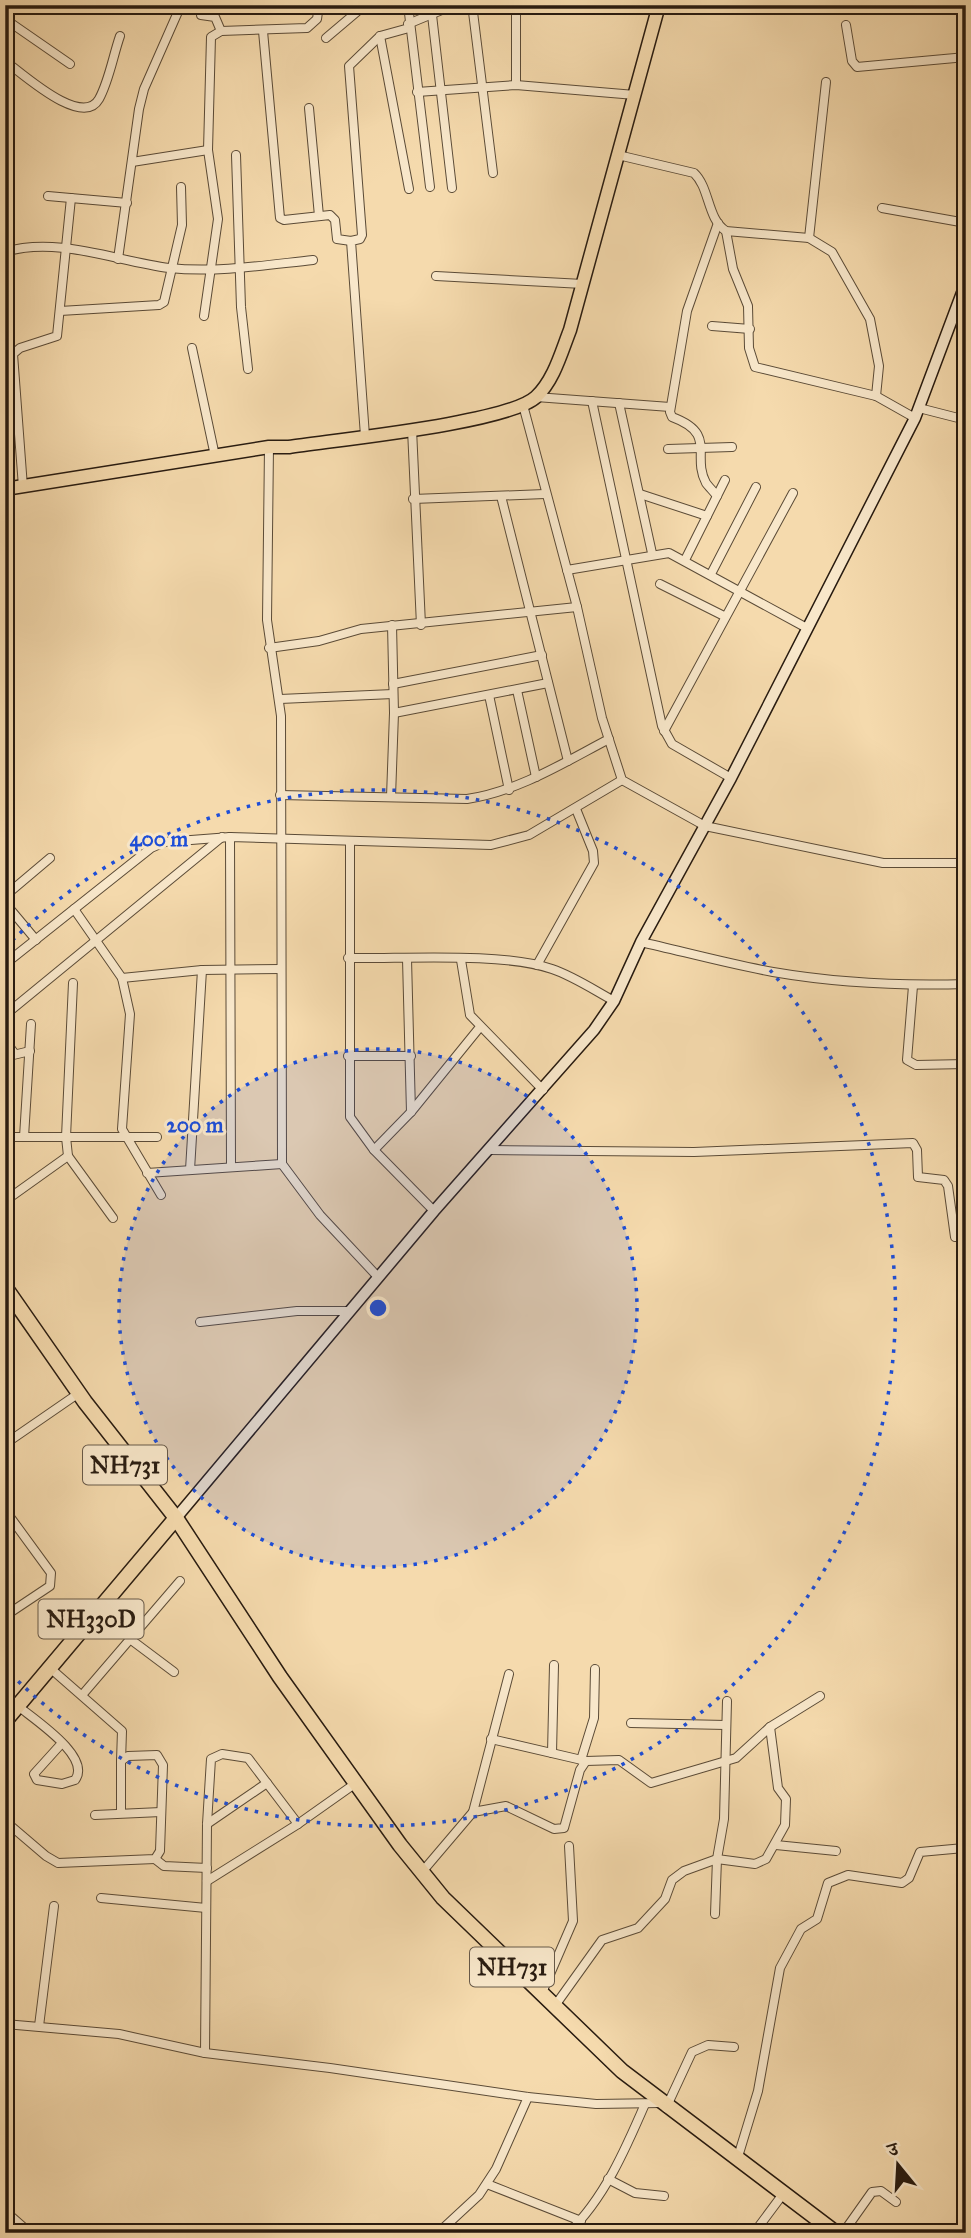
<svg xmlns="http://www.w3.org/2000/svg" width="971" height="2238" font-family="'IM FELL Great Primer','Noto Serif Devanagari',serif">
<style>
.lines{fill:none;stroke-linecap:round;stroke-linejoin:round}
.street-casing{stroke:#5b4b37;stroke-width:10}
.secondary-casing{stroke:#281b10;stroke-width:13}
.primary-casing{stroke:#281b10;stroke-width:15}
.highway-casing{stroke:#281b10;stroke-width:17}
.street{stroke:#f8e7ca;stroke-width:8}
.secondary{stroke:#f8e7ca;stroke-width:10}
.primary{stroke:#f5daad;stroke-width:12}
.highway{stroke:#f5daad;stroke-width:14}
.ring{fill:none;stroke:#1d4ed8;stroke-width:3.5;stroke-dasharray:3.5 7}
.labels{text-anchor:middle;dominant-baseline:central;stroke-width:6;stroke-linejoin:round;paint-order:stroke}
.shield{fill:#f8e7ca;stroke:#665848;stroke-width:2}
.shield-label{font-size:23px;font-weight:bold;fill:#281b10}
.centre{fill:#1d4ed8;stroke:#f8e7ca;stroke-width:3.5}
.ring-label{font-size:21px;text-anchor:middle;font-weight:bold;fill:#1d4ed8;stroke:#f8e7ca;stroke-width:6;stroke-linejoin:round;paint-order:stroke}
</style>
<rect width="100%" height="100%" fill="#f5daad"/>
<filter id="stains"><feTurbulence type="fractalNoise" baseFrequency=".00286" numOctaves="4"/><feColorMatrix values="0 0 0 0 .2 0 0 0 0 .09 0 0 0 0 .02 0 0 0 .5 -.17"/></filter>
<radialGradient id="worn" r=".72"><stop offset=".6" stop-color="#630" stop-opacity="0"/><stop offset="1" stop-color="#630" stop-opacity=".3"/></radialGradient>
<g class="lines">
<!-- street casing -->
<g class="street-casing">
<g id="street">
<path d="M201,5V15L215,17L221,31"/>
<path d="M408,5L430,187"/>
<path d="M516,5V85"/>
<path d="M473,12L493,173"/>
<path d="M432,15L452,188"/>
<path d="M5,19L70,64"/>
<path d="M408,24L454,5"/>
<path d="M846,25L852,61L857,67L966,57"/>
<path d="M263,31L280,218L284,220L330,215L335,220L337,239L351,241"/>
<path d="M380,36L409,189"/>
<path d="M326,38L365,5"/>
<path d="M5,61C21,72 82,129 99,99C109,81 113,56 120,36"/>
<path d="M417,92L516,85L635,95"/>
<path d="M309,108L319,216"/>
<path d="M236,155L241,307L248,369"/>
<path d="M618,155L694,173C710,188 707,219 726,231L809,238L832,252L870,319L879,366L876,396"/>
<path d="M132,162L208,150"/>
<path d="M48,196L127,203"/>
<path d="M882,208L966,223"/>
<path d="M726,231L733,269L748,306L749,348L755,367L876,396L915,418"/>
<path d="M809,238L826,82"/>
<path d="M5,252C57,236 116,261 169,268C217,273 266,265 313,260"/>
<path d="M118,259L139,109L144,89L181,5"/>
<path d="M436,276L583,284"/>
<path d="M60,311L159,305L164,302L182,225L181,187"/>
<path d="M204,316L218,219L208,150L211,37L221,31L307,28L317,19L319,5"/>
<path d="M712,326L750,329"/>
<path d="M192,348L215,456"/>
<path d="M536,397L670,407"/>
<path d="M592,401L662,726L672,744L731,778"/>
<path d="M619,403L652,553"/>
<path d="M523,405L577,607L602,718L622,780L705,826L883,863H966"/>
<path d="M919,408L966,420"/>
<path d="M412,429L421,625"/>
<path d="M365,436L351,241L360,239L362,235L349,66L380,36L409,28"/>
<path d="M269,447L267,620L281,716L282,1164L320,1215L378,1277"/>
<path d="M668,449L732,447"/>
<path d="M23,487L13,354L20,348L57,336L71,198"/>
<path d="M640,494L707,516"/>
<path d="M501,496L568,761"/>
<path d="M717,496C714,492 709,487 706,483C691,455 718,434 672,417L670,412L687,311L718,223"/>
<path d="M413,499L545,494"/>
<path d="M685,560L725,480"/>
<path d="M567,570L669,553L805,627"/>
<path d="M711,574L756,487"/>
<path d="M660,584L724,616"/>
<path d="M269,648L319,641L361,629L577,607"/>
<path d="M393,684L542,655"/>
<path d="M517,690L536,777"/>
<path d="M489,695L509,790"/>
<path d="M280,699L393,694"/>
<path d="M394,713L548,683"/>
<path d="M664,731L793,493"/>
<path d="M280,795L467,799C519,791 563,763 609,739"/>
<path d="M391,797L394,713L392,625"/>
<path d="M230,837L231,1166"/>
<path d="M350,843V1117L374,1150L434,1211"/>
<path d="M5,896L50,858"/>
<path d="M5,903L36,940"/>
<path d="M74,909L122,978L130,1014L122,1129L161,1195"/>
<path d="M641,942C685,952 729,964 773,972C837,983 901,986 966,984"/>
<path d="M348,958C403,959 503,952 552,969C573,976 594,990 614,1001"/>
<path d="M407,959L411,1112"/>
<path d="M461,960L470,1015L543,1090"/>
<path d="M5,964L151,848L165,842L230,837L491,845L529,835L622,780"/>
<path d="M537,965L594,863L593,851L576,809"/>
<path d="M122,978L202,970L281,969"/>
<path d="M73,983L66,1137L68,1156L113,1218"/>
<path d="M913,986L907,1060L916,1065L966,1064"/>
<path d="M5,1015L222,837"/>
<path d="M5,1041L15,1054"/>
<path d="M348,1056H411"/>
<path d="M5,1057L30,1051"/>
<path d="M5,1137H157"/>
<path d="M24,1137L31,1024"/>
<path d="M374,1150L411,1112L480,1027"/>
<path d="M491,1150L694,1152L913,1143L917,1150L918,1177L944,1180L948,1186L955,1237"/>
<path d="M190,1170L202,970"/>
<path d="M147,1173L282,1164"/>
<path d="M5,1201L68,1156"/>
<path d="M200,1322L297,1311H350"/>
<path d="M5,1444L79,1393"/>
<path d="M5,1510L51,1573L50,1586L5,1616"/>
<path d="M130,1639L174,1672"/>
<path d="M50,1668L122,1731L121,1761"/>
<path d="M83,1694L180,1581"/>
<path d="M18,1706C35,1720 92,1757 75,1780L62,1784L37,1780L34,1774L62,1743"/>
<path d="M631,1723L726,1725"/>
<path d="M491,1739L586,1761"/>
<path d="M552,1753L554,1665"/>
<path d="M581,1760L594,1718L595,1669"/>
<path d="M473,1812L509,1674"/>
<path d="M95,1815L161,1812"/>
<path d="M5,1821L46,1856L58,1863L155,1859L160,1851L163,1765L157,1755L128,1756L121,1761V1813"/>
<path d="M207,1824L267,1783"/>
<path d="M776,1845L836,1851"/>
<path d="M155,1859L164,1866L207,1868"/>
<path d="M422,1872L473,1812L506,1806L554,1829L564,1828L580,1770L586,1761L619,1760L651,1783L736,1758L770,1727L820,1696"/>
<path d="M207,1881L298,1824L356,1783"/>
<path d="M101,1898L206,1908"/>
<path d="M715,1914L717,1859L724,1819L727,1701"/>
<path d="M541,1995L573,1921L569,1846"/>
<path d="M554,2007L602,1940L638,1928L665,1899L672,1880L684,1871L717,1859L755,1864L766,1859L785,1825L786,1799L778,1788L770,1727"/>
<path d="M5,2024L119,2034L205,2053L330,2068L528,2097L596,2104L661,2103"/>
<path d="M39,2026L54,1906"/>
<path d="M205,2053L207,1824L211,1759L222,1754L248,1758L298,1824"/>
<path d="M666,2108L692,2052L708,2045L734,2047"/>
<path d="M737,2160L758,2091L780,1968L801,1929L817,1919L828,1883L848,1875L902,1883L909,1878L920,1852L964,1848"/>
<path d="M608,2179L635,2193L664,2196"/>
<path d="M487,2184L581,2221"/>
<path d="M5,2211L30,2233"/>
<path d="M438,2233L479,2195L496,2169L528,2097"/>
<path d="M568,2233C604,2199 626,2148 645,2104"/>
<path d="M723,2233L731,2229L739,2233"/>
<path d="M754,2233L783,2194"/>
<path d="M843,2233L872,2192L881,2191L896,2202"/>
</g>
</g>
<!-- secondary casing -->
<g class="secondary-casing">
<path id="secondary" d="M176,1518L434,1211L594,1030L614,1001L641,942L731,778L915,418L966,282"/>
</g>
<!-- primary casing -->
<g class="primary-casing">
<path id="primary" d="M5,489L269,447H289C334,440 508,423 536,397C554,380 561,353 570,330L659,5"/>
</g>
<!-- highway casing -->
<g class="highway-casing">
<g id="highway">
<path d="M5,1287L85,1402L176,1518L280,1677L400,1845L443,1898L622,2071L836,2233"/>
<path d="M5,1721L176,1518"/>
</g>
</g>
<!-- street -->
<use href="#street" class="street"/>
<!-- secondary -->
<use href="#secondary" class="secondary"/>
<!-- primary -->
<use href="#primary" class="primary"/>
<!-- highway -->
<use href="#highway" class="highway"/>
</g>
<!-- distance rings -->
<circle cx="378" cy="1308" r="259" fill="#1d4ed8" fill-opacity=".12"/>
<g class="ring">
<circle cx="378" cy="1308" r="259"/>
<path d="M5 948A518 518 0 1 1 5 1668"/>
</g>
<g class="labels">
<!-- shield labels -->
<g class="shield">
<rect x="83" y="1445.5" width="84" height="39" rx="5"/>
<rect x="38.5" y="1599.5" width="105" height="39" rx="5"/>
<rect x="470" y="1947.5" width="84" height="39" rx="5"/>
</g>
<g class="shield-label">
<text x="125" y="1465">NH731</text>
<text x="91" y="1619">NH330D</text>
<text x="512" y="1967">NH731</text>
</g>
</g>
<circle cx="378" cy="1308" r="10" class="centre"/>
<g class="ring-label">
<text x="159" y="846">400 m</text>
<text x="195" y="1132">200 m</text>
</g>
<!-- margin -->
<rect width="971" height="2238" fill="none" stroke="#f5daad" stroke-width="28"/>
<rect x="7" y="7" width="957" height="2224" fill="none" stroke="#281b10" stroke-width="3.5"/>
<rect x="14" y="14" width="943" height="2210" fill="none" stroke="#281b10" stroke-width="2"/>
<!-- north arrow -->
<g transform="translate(898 2165) rotate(342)" stroke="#f8e7ca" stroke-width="5" paint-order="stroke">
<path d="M0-5L12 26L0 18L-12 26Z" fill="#281b10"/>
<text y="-10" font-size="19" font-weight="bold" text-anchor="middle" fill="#281b10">उ</text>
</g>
<rect width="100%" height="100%" filter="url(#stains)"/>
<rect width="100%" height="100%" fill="url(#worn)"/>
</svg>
